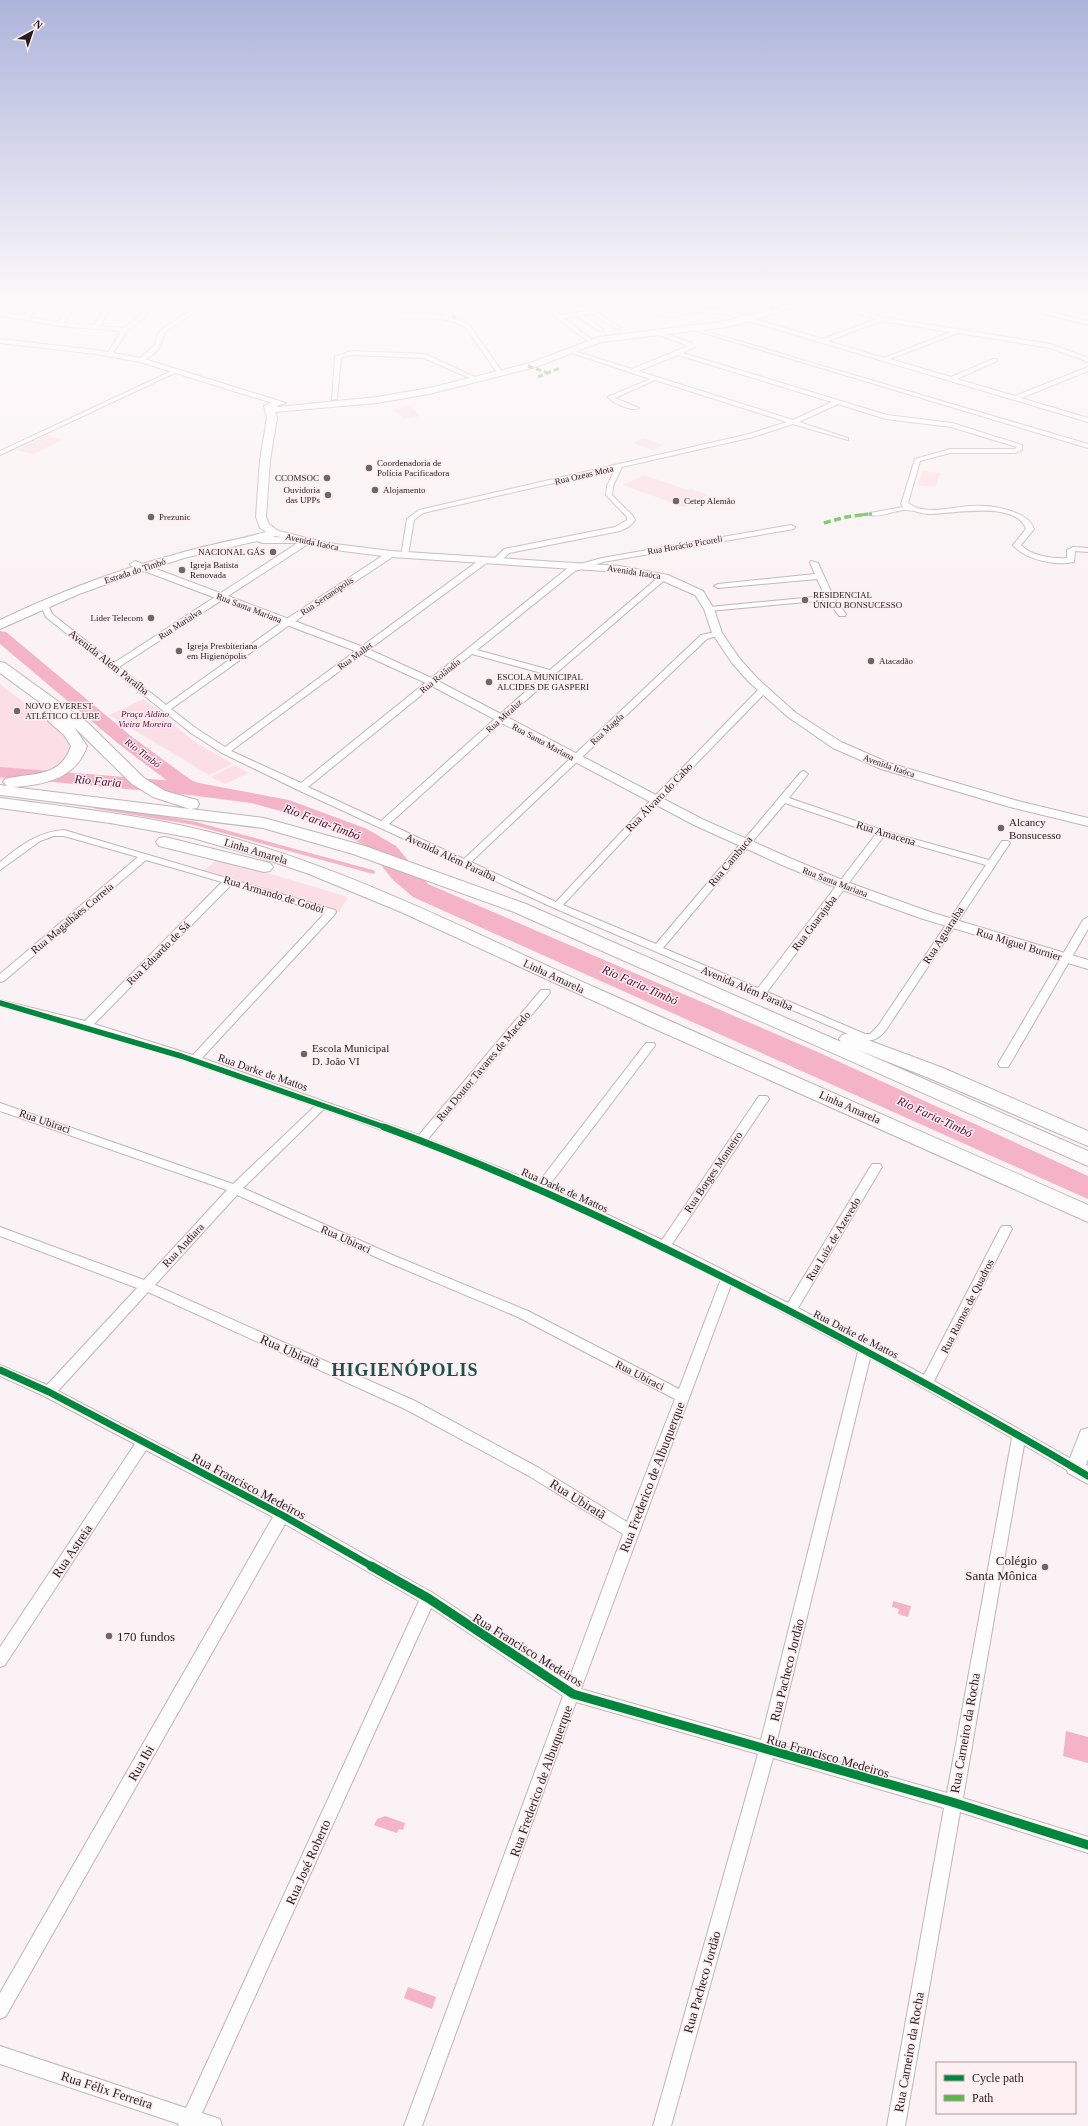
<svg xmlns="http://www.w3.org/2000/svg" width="1088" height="2126" font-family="Georgia,serif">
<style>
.green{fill:#fbdee6}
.water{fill:#f4b3c7}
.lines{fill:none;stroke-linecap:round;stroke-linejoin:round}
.stream{stroke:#f4b3c7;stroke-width:3.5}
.river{fill:#f4b3c7;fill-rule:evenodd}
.street-casing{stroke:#bfb5b8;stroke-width:2}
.secondary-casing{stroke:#bfb5b8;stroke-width:2}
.primary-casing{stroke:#bfb5b8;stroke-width:2}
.highway-casing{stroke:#bfb5b8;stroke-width:2}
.street{fill:#fefdfd;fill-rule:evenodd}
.secondary{fill:#fefdfd;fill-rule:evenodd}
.primary{fill:#fefdfd;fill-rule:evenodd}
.highway{fill:#fefdfd;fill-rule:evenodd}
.quiet-far1{stroke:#58b947;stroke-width:3;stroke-dasharray:5.5 3;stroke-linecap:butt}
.quiet{stroke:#58b947;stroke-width:3.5;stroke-dasharray:7 3.5;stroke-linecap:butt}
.cycleway-far2-casing{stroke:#fdeff2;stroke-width:8}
.cycleway-far1-casing{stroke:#fdeff2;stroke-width:10}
.cycleway-casing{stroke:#fdeff2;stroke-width:12}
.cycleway-far2{stroke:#00873e;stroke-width:5.5}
.cycleway-far1{stroke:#00873e;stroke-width:7}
.cycleway{stroke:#00873e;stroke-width:9}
.poi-dot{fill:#706668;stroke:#fdeff2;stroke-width:1.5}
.labels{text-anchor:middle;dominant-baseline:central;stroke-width:3;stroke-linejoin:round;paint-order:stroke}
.far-poi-label{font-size:9px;fill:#261a1d;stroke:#fdeff2;text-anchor:start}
.far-street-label{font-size:9px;fill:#261a1d;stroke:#fdeff2}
.far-park-label{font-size:9px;font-style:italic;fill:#6e0037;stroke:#fdeff2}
.far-water-label{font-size:10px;font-style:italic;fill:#55042a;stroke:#fdeff2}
.street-label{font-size:11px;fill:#261a1d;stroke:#fdeff2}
.poi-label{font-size:11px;fill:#261a1d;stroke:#fdeff2;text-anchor:start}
.water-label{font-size:12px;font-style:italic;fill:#55042a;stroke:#fdeff2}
.near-street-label{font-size:13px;fill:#261a1d;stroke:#fdeff2}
.near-poi-label{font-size:13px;fill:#261a1d;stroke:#fdeff2;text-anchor:end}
.near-district-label{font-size:18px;font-weight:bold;letter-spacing:1px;fill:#195148;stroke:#fdeff2}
</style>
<rect width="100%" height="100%" fill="#faf2f4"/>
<!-- green -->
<g class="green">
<path d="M410,407L420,416L404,419L394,409Z"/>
<path d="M47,435L63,440L33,454L16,450Z"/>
<path d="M643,438L664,445L653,450L632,443Z"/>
<path d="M923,471L940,473L935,487L917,485Z"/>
<path d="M644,475L688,490L691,489L708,495L684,507L623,485Z"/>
<path d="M0,684L69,738L74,748L57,770L13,781L0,780Z"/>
<path d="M144,699L193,741L233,764L209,775L109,715Z"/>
<path d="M235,765L248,773L225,784L211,777Z"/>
<path d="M216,861L234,863L348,897L339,912L203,871Z"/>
</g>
<!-- water -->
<g class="water">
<path d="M0,767L199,783L289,800L367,829L396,846L428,884L820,1053L1088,1176V1199L413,897L393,880L366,846L306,818L251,803L190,795L0,777Z"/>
<path d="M893,1601L911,1606L908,1617L898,1614L899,1609L892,1607Z"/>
<path d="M1066,1731L1088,1737V1763L1063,1756Z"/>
<path d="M385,1816L405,1823L403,1830L399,1829L397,1833L374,1825L377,1819Z"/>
<path d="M408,1987L436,1997L432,2009L404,1998Z"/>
</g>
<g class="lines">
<!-- stream -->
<path class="stream" d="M96,807L193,823L373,872"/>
<!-- river -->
<path class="river" d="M0,631L6,632L132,737L191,780L203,785L205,789L203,793L196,795L177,788L120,745L0,644Z"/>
<!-- street casing -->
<g class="street-casing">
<g id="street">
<path d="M7,304H13L6,313L24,316L34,304H40L29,317L58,322L71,304H77L63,323L94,325L108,304H114L100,326L124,328L142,314L147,304H153L146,316L127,331L112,355L110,356L107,354L121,331L59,326L3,316L0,318V312Z"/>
<path d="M200,304H207L166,331C162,336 163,342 160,347C157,352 145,362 139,361V359L155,345L157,335L162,329Z"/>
<path d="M539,304H546L560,315L609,308V310L597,312L621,328L616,329L591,313L583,315L603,329V331H599L577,316L564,318L595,342L590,343Z"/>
<path d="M829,304H838L882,317L1051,344L1088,358V362L1050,348L958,333L890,359L951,377L993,359H997V361L957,379L1015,396L1088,367V371L1021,398L1088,418V422L725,314L700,312L662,318L659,316L700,308L725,310L823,339L876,319ZM881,321L951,332L884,358L828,341Z"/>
<path d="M1006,304H1016L1088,321V325Z"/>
<path d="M399,314C423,314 450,311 470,326L503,373L498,374L466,328C445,313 421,321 397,317Z"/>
<path d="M694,328L1088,444V448L694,330Z"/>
<path d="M656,330L691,343L695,347L683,353L887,415L952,423L1022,445V450L1016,453H950L920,461L908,503C925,516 951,507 971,506C986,505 1002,507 1016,513C1024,516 1031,520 1034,529L1021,545C1031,556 1053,559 1067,558V550L1073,547L1088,548V552L1075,551L1074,562C1056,566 1025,560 1013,545L1026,529C1016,500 953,514 930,514C922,514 914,510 906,510C894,510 881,518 870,515V513L903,507L901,504L915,459L950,449H1015L1017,447L951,427L886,419L838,404L799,422L848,438V440L793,424L753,437L622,467L613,486L612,495L632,515L635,520L630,526L620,531L509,553L499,563L492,561L504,549L615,527L627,520V517L606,495L607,486L615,469L423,513L414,520L408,555L401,557L407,519L419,510L749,434L787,422L655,380L615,398L639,408C633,412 612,403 608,397L650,379L566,351L571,350L632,369L688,346L654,333L653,332ZM678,355L832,402L793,420L638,371Z"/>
<path d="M351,351L425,354L479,379L474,380L424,358L351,355L341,358L337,399L332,400L335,357Z"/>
<path d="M176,369L181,370L0,455V451Z"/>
<path d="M791,525L795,527L794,529L603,562L575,571L477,650L550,670L661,575L668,577L554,675L389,824L464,859L701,635L720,631V635L707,639L471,862L556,902L652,799L760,688H766V692L658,803L563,905L656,944L801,772L804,771L808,774L789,798L885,831L989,860L1002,841H1008L1010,843L886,1030C878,1039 872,1043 860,1039L554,908L298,790L222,753L191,733L46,617L40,604L47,602L52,614L114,663L302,540H308V544L119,667L166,705L285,620L388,552H394V556L291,624L171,709L197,729L225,747L482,558H488V562L231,751L301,783L569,567L602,558ZM472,654L545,674L381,821L308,787ZM785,803L876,834L758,988L663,948ZM884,836L986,865L878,1026L870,1034H865L767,992Z"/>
<path d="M811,561L818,563L834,598L846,614L845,616H839L828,600L709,611L705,609L709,607L825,596L817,579L718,588L714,586L718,584L815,574L810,563Z"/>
<path d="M64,830L335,910L336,912L335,914L202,1058L419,1135L541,990H549L550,992L549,994L428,1139L538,1183L646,1043H654L655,1045L654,1047L548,1187L662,1240L759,1096H767L769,1099L767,1102L672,1244L788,1303L872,1164H880L882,1167L798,1308L924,1375L1000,1229L1002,1226H1010L1012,1229L934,1381L1080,1464L1082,1468L1080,1472L1075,1474L1070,1472L1024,1445L963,1798L1088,1837V1853L960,1812L905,2126H887L944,1808L773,1758L671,2126H653L758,1754L576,1702L422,2126H404L563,1696L431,1608L202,2113L220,2119L222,2126H178L179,2124L0,2064V2046L186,2108L419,1601L285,1524L6,2016L0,2019V1993L273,1517L146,1450L5,1665L0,1667V1647L135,1444L44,1396L0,1376V1365L47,1385L137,1288L0,1236V1227L144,1280L227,1190L0,1111V1103L233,1184L315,1106L151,1048L82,1027L0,1006V1000L85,1021L222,882L146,860L4,981L0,982V974L138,857L64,836H54L40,841L0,870V862C20,846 37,832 64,830ZM231,885L325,913L193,1055L94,1024ZM324,1109C388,1132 452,1156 515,1182C584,1212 653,1245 721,1279L679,1389L528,1311L395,1256L243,1188ZM237,1195L387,1262L518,1317L675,1399L627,1522L539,1468L415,1401L155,1285ZM731,1285L858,1352L761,1740L581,1689ZM148,1292L405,1409L529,1476L623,1534L568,1682L433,1593L287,1511L58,1391ZM870,1358L1012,1438L947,1793L776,1744Z"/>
<path d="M1088,917V929L1010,1064L1008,1067H1000L998,1064L1083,920Z"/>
</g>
</g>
<!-- secondary casing -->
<g class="secondary-casing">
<g id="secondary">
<path d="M0,339L96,350L141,358L286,403L279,405L140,362L96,354L0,343Z"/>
<path d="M275,530L327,543L391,551L620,566L668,575L703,591L714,609L722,633L740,659L757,678L796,713L841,742L889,763L1018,801L1088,818V826L1010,807L881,769L833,748L788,717L749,682L732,663L712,633L704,609L695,595L661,580L620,572L391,557L327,549L272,535L270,533Z"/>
<path d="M135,561L366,648L436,680L702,819L792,859L847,882L930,912L1088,960V969L920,918L837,888L782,865L694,825L428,684L358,652L131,566L130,564Z"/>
<path d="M1088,1428V1459L1086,1465L1088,1466V1484L1068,1473L1066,1468L1081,1430Z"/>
</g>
</g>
<!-- primary casing -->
<g class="primary-casing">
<path id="primary" d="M791,304H804L752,321L727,327L601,342L536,367L429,394L377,403L275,412L277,418L270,460L266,517L269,524L281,533L273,537L301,538L305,539L307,541L305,543H262L257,541L184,558L132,575L79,594L0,629V620C57,593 116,570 177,554C206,545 237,540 266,532L260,528L256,517L260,460L267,418L264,406L275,401L280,404L277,407L377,397L429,388L530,363L599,337L727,321Z"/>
</g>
<!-- highway casing -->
<g class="highway-casing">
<g id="highway">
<path d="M0,662L5,663L88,723L144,778L165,791L197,800L199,804L197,808L191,809L264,818L365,846L526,904L841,1042L839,1039L842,1035L849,1033L943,1068L1088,1131V1146L929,1078L858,1050L1088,1151V1166L514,912L353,854L263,828L0,795V785L7,786L3,782L5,779C32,772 60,779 71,746L64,735L48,721L51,718L60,717L0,673ZM74,727L76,729L132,784L153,797L190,809L13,787C44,785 76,779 87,746Z"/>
<path d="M0,798C75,808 152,816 225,836C354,871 473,933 594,987C758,1061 924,1132 1088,1205V1222L644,1024L401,912L309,874L262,858L193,838L110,823L0,808Z"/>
<path d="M165,837L270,863L273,867L270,871L264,872L159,846L156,842L159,838Z"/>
</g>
</g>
<!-- street -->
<use href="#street" class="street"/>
<!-- secondary -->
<use href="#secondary" class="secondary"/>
<!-- primary -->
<use href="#primary" class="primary"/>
<!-- highway -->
<use href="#highway" class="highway"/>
<!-- quiet-far1 -->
<g class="quiet-far1">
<path d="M761,304L779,310"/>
<path d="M453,314L456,320"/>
<path d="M528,366L548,373"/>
<path d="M538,377L560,368"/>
<path d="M860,515L872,514"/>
</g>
<!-- quiet -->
<path class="quiet" d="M824,523L846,517L868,514"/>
<!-- cycleway-far2 casing -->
<g class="cycleway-far2-casing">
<path id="cycleway-far2" d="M0,1003L181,1056L387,1128"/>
</g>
<!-- cycleway-far1 casing -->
<g class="cycleway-far1-casing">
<g id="cycleway-far1">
<path d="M384,1127C521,1177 651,1240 780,1306C884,1360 987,1416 1088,1476"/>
<path d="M0,1370L49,1392L282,1515L373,1567"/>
</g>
</g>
<!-- cycleway casing -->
<g class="cycleway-casing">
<path id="cycleway" d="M371,1566L428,1598L573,1694L952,1802L1088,1845"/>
</g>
<!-- cycleway-far2 -->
<use href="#cycleway-far2" class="cycleway-far2"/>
<!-- cycleway-far1 -->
<use href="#cycleway-far1" class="cycleway-far1"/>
<!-- cycleway -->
<use href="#cycleway" class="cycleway"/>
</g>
<!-- sky -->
<linearGradient id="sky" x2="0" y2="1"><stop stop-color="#adb4db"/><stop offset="0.5" stop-color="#fdf9fa"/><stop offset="1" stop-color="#fdf9fa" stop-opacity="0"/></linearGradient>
<rect width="1088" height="602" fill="url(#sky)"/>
<!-- markers -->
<g class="poi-dot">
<circle cx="369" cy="468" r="4"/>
<circle cx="327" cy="478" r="4"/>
<circle cx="375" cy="490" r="4"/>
<circle cx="328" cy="495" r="4"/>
<circle cx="676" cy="501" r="4"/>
<circle cx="151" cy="517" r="4"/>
<circle cx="273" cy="552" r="4"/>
<circle cx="182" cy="570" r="4"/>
<circle cx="805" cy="600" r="4"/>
<circle cx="151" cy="618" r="4"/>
<circle cx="179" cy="651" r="4"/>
<circle cx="871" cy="661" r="4"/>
<circle cx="489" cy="682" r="4"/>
<circle cx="17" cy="711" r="4"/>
<circle cx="1001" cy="828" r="4"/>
<circle cx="304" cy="1054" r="4"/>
<circle cx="1045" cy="1567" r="4"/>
<circle cx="109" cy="1636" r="4"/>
</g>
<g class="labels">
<!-- far-poi labels -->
<g class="far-poi-label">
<text x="377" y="463">Coordenadoria de<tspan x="377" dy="10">Polícia Pacificadora</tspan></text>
<text x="319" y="478" text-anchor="end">CCOMSOC</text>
<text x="320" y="490" text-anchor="end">Ouvidoria<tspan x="320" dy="10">das UPPs</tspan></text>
<text x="383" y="490">Alojamento</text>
<text x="684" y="501">Cetep Alemão</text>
<text x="159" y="517">Prezunic</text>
<text x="265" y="552" text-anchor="end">NACIONAL GÁS</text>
<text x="190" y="565">Igreja Batista<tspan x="190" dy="10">Renovada</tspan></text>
<text x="813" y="595">RESIDENCIAL<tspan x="813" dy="10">ÚNICO BONSUCESSO</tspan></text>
<text x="143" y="618" text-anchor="end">Lider Telecom</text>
<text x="187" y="646">Igreja Presbiteriana<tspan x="187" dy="10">em Higienópolis</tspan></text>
<text x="879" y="661">Atacadão</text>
<text x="497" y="677">ESCOLA MUNICIPAL<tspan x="497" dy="10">ALCIDES DE GASPERI</tspan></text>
<text x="25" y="706">NOVO EVEREST<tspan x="25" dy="10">ATLÉTICO CLUBE</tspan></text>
</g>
<!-- far-street labels -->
<g class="far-street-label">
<text transform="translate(584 475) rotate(-13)">Rua Ozeas Mota</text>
<text transform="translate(312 542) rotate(12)">Avenida Itaóca</text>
<text transform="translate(685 545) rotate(-10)">Rua Horácio Picoreli</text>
<text transform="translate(135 571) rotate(-18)">Estrada do Timbó</text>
<text transform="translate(634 572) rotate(9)">Avenida Itaóca</text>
<text transform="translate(327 596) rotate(-34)">Rua Sertanópolis</text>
<text transform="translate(249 608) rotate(21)">Rua Santa Mariana</text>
<text transform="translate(180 624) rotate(-33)">Rua Marialva</text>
<text transform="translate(355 656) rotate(-36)">Rua Mallet</text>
<text transform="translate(440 676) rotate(-39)">Rua Rolândia</text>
<text transform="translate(504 716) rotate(-42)">Rua Miraluz</text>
<text transform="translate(607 729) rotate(-43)">Rua Magda</text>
<text transform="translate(543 742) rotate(28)">Rua Santa Mariana</text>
<text transform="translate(889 766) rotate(19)">Avenida Itaóca</text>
<text transform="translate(835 882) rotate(21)">Rua Santa Mariana</text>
</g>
<!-- far-park labels -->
<g class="far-park-label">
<text x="145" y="714">Praça Aldino<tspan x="145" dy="10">Vieira Moreira</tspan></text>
</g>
<!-- far-water labels -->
<g class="far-water-label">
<text transform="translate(143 753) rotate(37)">Rio Timbó</text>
</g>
<!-- street labels -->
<g class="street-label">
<text transform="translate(109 662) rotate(38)">Avenida Além Paraíba</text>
<text transform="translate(659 797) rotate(-46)">Rua Álvaro do Cabo</text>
<text transform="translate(886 833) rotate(17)">Rua Amacena</text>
<text transform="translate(256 851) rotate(17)">Linha Amarela</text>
<text transform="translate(451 857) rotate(25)">Avenida Além Paraíba</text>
<text transform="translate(730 861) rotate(-50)">Rua Cambuca</text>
<text transform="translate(274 894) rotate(17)">Rua Armando de Godoi</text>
<text transform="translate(72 918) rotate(-40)">Rua Magalhães Correia</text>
<text transform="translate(814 923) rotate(-53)">Rua Guarajuba</text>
<text transform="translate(943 935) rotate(-57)">Rua Aguaraiba</text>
<text transform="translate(1019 944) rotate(17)">Rua Miguel Burnier</text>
<text transform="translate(158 953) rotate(-45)">Rua Eduardo de Sá</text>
<text transform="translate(554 976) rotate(25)">Linha Amarela</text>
<text transform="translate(747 988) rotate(23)">Avenida Além Paraíba</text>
<text transform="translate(483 1066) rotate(-50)">Rua Doutor Tavares de Macedo</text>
<text transform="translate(263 1072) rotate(19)">Rua Darke de Mattos</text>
<text transform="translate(850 1107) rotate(24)">Linha Amarela</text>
<text transform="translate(45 1121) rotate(19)">Rua Ubiraci</text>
<text transform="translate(713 1172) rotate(-56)">Rua Borges Monteiro</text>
<text transform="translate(565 1190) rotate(24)">Rua Darke de Mattos</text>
<text transform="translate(346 1239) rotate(24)">Rua Ubiraci</text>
<text transform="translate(833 1239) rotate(-59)">Rua Luiz de Azevedo</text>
<text transform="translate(183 1245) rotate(-47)">Rua Andiara</text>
<text transform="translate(967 1306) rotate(-63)">Rua Ramos de Quadros</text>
<text transform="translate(856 1334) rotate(27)">Rua Darke de Mattos</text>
<text transform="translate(640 1375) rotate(27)">Rua Ubiraci</text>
</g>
<!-- poi labels -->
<g class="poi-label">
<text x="1009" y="822">Alcancy<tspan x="1009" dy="13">Bonsucesso</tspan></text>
<text x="312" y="1048">Escola Municipal<tspan x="312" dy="13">D. João VI</tspan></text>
</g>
<!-- water labels -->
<g class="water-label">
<text transform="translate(98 781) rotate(5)">Rio Faria</text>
<text transform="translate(322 822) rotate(21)">Rio Faria-Timbó</text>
<text transform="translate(640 985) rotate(24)">Rio Faria-Timbó</text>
<text transform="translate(935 1117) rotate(25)">Rio Faria-Timbó</text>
</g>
<!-- near-street labels -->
<g class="near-street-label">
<text transform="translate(290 1351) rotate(24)">Rua Ubiratã</text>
<text transform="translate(652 1477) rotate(-69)">Rua Frederico de Albuquerque</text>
<text transform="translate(249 1486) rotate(28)">Rua Francisco Medeiros</text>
<text transform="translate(578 1499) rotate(32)">Rua Ubiratã</text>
<text transform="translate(72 1551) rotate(-56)">Rua Astreia</text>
<text transform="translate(528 1650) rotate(32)">Rua Francisco Medeiros</text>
<text transform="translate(787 1670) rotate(-76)">Rua Pacheco Jordão</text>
<text transform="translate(965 1733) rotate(-80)">Rua Carneiro da Rocha</text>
<text transform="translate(828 1756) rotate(16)">Rua Francisco Medeiros</text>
<text transform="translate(141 1763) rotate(-60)">Rua Ibi</text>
<text transform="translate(541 1781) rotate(-70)">Rua Frederico de Albuquerque</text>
<text transform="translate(308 1862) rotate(-66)">Rua José Roberto</text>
<text transform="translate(702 1982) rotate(-74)">Rua Pacheco Jordão</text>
<text transform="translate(909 2052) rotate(-80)">Rua Carneiro da Rocha</text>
<text transform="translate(107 2090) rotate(18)">Rua Félix Ferreira</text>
</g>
<!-- near-poi labels -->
<g class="near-poi-label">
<text x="1037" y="1560">Colégio<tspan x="1037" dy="15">Santa Mônica</tspan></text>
<text x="117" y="1636" text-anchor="start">170 fundos</text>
</g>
<!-- near-district labels -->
<g class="near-district-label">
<text x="405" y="1370">HIGIENÓPOLIS</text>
</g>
</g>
<!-- legend -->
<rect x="936" y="2062" width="140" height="52" fill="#fdeff2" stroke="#a79a9d"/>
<rect x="944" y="2075" width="20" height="6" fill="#00873e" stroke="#a79a9d"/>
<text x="972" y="2082" font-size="12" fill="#261a1d">Cycle path</text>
<rect x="944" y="2095" width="20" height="6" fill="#58b947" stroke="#a79a9d"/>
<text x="972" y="2102" font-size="12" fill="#261a1d">Path</text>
<!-- north arrow -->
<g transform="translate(32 32) rotate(40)" stroke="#fdeff2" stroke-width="3" paint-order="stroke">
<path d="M0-3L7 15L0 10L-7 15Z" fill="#261a1d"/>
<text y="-6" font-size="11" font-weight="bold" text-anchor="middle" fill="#261a1d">N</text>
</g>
</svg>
